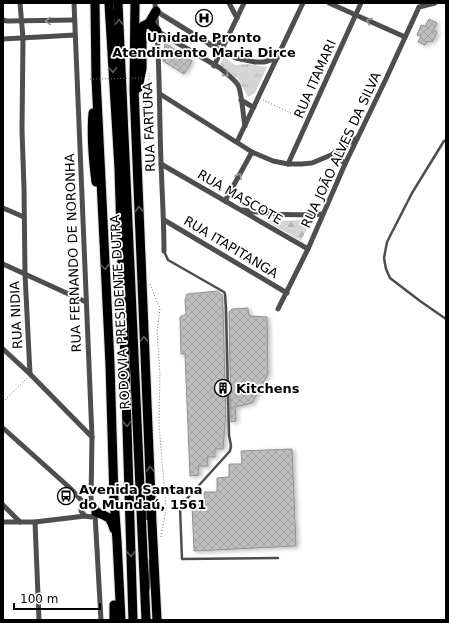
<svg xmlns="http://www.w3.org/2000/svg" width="449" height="623" font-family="'DejaVu Sans',sans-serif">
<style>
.forest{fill:url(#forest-firs)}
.park{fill:url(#park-tufts)}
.building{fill:url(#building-cross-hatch);stroke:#929292;filter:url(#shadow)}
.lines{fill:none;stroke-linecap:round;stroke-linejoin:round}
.motorway-casing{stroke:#dbdbdb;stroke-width:11}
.path{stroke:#707070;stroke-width:1;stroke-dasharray:1 2;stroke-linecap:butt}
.service{stroke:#4e4e4e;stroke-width:2.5}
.minor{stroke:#4e4e4e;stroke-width:5}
.motorway{stroke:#000;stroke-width:9}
.path-bridge{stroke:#707070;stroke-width:1;stroke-dasharray:1 2;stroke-linecap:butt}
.oneway{stroke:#959595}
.oneway2{stroke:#595959}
.labels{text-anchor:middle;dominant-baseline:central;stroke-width:3.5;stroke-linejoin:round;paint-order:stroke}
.poi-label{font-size:13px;font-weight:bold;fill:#000;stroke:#fff;text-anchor:start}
.street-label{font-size:13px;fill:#000;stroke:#fff}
</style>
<defs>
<pattern id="forest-firs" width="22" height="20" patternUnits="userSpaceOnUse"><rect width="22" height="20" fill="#d5d5d5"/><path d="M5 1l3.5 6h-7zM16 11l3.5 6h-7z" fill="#b5b5b5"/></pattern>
<pattern id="park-tufts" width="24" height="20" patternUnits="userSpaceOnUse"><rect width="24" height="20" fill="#d5d5d5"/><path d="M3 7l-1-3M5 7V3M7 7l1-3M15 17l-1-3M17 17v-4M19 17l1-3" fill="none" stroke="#b5b5b5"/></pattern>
<pattern id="building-cross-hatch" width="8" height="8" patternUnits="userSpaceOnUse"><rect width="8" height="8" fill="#bebebe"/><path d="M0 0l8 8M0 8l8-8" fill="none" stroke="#a2a2a2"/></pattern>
<filter id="shadow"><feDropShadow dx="2.5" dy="1.5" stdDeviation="2" flood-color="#0004"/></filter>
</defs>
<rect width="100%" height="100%" fill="#fff"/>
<!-- forest -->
<path class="forest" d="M311,220L301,241L267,221Z"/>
<!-- park -->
<path class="park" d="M224,57L235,65L248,64L267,67L255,93L248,97L238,79L223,67L220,64Z"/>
<!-- building -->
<g class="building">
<path d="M429,19L437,23L433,30L437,32L432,42L427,41L425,45L418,42L421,36L417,35L421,25L425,26Z"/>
<path d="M165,43L192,61L184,74L163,61Z"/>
<path d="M217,291L222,295L223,309L226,422L225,423L223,449H215V457H207L208,466H198L199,475L190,476L185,354H181L180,317L186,314L185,300L187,294Z"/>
<path d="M248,308L249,316L267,317L268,374L252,403L235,407L236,421L231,422L229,312L232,309Z"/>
<path d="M292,449L296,546L194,551L192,505H205L204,492H217V478L229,477V464H242L241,451Z"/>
</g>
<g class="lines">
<!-- motorway casing -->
<g class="motorway-casing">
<g id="motorway">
<path d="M95,3L96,78L110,364L114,499L117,541L121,620"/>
<path d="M109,3L119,168L133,620"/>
<path d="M118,3L146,620"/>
<path d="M135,3L134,89L152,524L157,620"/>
<path d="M149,23L157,31"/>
<path d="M138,88L142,68V30L143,26L149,23L156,11"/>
<path d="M93,113C91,136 93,159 96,182"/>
<path d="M96,512C108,517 110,516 114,529"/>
<path d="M114,620V605"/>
</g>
</g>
<!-- path -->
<g class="path">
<path d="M263,100L302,118"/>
<path d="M146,127L148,124L149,73"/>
<path d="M146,127L154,126"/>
<path d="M144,143L147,133L145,127L146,89"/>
<path d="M150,284L157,302L160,308L157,332L160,374L159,424L166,509L163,526L161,537"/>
<path d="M3,402L27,378"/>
</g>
<!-- service -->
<g class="service">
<path d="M446,140L444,141L412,193L387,242L384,258L386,269L390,278L420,301L446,319"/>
<path d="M164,251L168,260L224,292L225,294L226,309L229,435L231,446L230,451L183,503L180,508L182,559L278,558"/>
<path d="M145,507L147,519"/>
<path d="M148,591L149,587L150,560"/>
</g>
<!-- minor -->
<g class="minor">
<path d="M20,3L23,38L22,130L24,188L25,274L30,374"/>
<path d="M74,3L92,437L91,501"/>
<path d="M155,3C160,56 159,109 161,162C162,192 164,222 164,251"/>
<path d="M229,3L237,18"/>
<path d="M329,3L405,37"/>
<path d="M156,11L221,51L236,58L255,62H264L277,58"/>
<path d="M3,20L7,21L74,20"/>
<path d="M157,31L220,68C225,72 235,80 238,85C242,92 243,117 245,126"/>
<path d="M3,39L75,35"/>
<path d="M210,45L226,41"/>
<path d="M214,66L244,3"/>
<path d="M160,94L252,152L273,161L288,164H301L312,163L331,155L357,138"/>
<path d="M241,100L251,106L254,107"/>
<path d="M237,142L303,3"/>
<path d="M335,152L345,164"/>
<path d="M161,164L308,249"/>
<path d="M288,164L361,3"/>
<path d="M225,201L252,152"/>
<path d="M3,208L24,217"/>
<path d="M243,210C271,215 295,216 323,214"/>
<path d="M164,220L287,293"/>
<path d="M3,264L86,302"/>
<path d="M278,309L308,249L345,164L385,81L419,7L435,3"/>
<path d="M3,349L30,374L92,437"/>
<path d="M3,428L70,488L84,503"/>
<path d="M3,505L20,522"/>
<path d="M95,514L91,517L85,516L81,511C81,495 101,500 95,514L101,620"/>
<path d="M3,522H35L85,516"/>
<path d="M35,522L39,620"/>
</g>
<!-- motorway -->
<use href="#motorway" class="motorway"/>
<!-- path-bridge -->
<path class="path-bridge" d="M90,79L146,78"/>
</g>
<!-- one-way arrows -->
<defs><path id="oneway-chevron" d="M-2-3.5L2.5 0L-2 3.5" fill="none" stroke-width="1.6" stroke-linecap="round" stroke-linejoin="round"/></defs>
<g class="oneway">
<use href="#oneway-chevron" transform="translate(48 21) rotate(179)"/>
<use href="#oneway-chevron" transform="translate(369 21) rotate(-156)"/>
<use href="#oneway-chevron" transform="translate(226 74) rotate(41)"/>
<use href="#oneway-chevron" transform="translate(239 176) rotate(-61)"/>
</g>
<g class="oneway2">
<use href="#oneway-chevron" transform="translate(119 22) rotate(-92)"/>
<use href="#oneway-chevron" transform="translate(113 70) rotate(87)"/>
<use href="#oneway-chevron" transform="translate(139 209) rotate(-92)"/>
<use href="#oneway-chevron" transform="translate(105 267) rotate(87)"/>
<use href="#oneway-chevron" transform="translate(144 339) rotate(-92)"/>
<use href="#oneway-chevron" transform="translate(127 424) rotate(88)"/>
<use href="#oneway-chevron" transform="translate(150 469) rotate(-92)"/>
<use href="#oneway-chevron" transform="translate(131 554) rotate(88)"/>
</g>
<!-- icons -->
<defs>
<g id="hospital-ring" transform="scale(0.9)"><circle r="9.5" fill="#fff" stroke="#000" stroke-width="1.5"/><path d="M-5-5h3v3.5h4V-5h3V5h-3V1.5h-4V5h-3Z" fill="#000"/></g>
<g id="building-ring" transform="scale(0.9)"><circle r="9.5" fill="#fff" stroke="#000" stroke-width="1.5"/><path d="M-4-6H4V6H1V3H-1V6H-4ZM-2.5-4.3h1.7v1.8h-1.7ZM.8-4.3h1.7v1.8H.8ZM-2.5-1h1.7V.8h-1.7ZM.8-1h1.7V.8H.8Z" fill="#000"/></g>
<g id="bus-ring" transform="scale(0.9)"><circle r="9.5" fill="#fff" stroke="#000" stroke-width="1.5"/><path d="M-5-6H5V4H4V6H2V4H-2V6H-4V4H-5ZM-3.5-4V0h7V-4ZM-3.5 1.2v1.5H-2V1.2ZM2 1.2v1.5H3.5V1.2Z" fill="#000"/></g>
</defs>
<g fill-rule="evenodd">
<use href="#hospital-ring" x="204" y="18"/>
<use href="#building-ring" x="223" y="388"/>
<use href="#bus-ring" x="66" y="496"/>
</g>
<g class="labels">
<!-- poi labels -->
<g class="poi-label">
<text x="204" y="37" text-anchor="middle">Unidade Pronto<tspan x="204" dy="15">Atendimento Maria Dirce</tspan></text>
<text x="236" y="388">Kitchens</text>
<text x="79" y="489">Avenida Santana<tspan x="79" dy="15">do Mundaú, 1561</tspan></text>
</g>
<!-- street labels -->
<g class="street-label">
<text transform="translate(315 79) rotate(-66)">RUA ITAMARI</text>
<text transform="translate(149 127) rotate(-92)">RUA FARTURA</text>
<text transform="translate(341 150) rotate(-65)">RUA JOÃO ALVES DA SILVA</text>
<text transform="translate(240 197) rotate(30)">RUA MASCOTE</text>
<text transform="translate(231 247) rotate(31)">RUA ITAPITANGA</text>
<text transform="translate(73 253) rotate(-92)">RUA FERNANDO DE NORONHA</text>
<text transform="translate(120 312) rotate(-93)">RODOVIA PRESIDENTE DUTRA</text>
<text transform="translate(16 315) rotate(-93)">RUA NIDIA</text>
</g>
</g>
<!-- border -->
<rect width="449" height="623" fill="none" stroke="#000000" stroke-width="8"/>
<!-- scale -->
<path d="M14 603v6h86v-6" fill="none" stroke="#000000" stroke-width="2"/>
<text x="20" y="603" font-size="12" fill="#000000" stroke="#ffffff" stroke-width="3" paint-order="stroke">100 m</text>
</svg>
